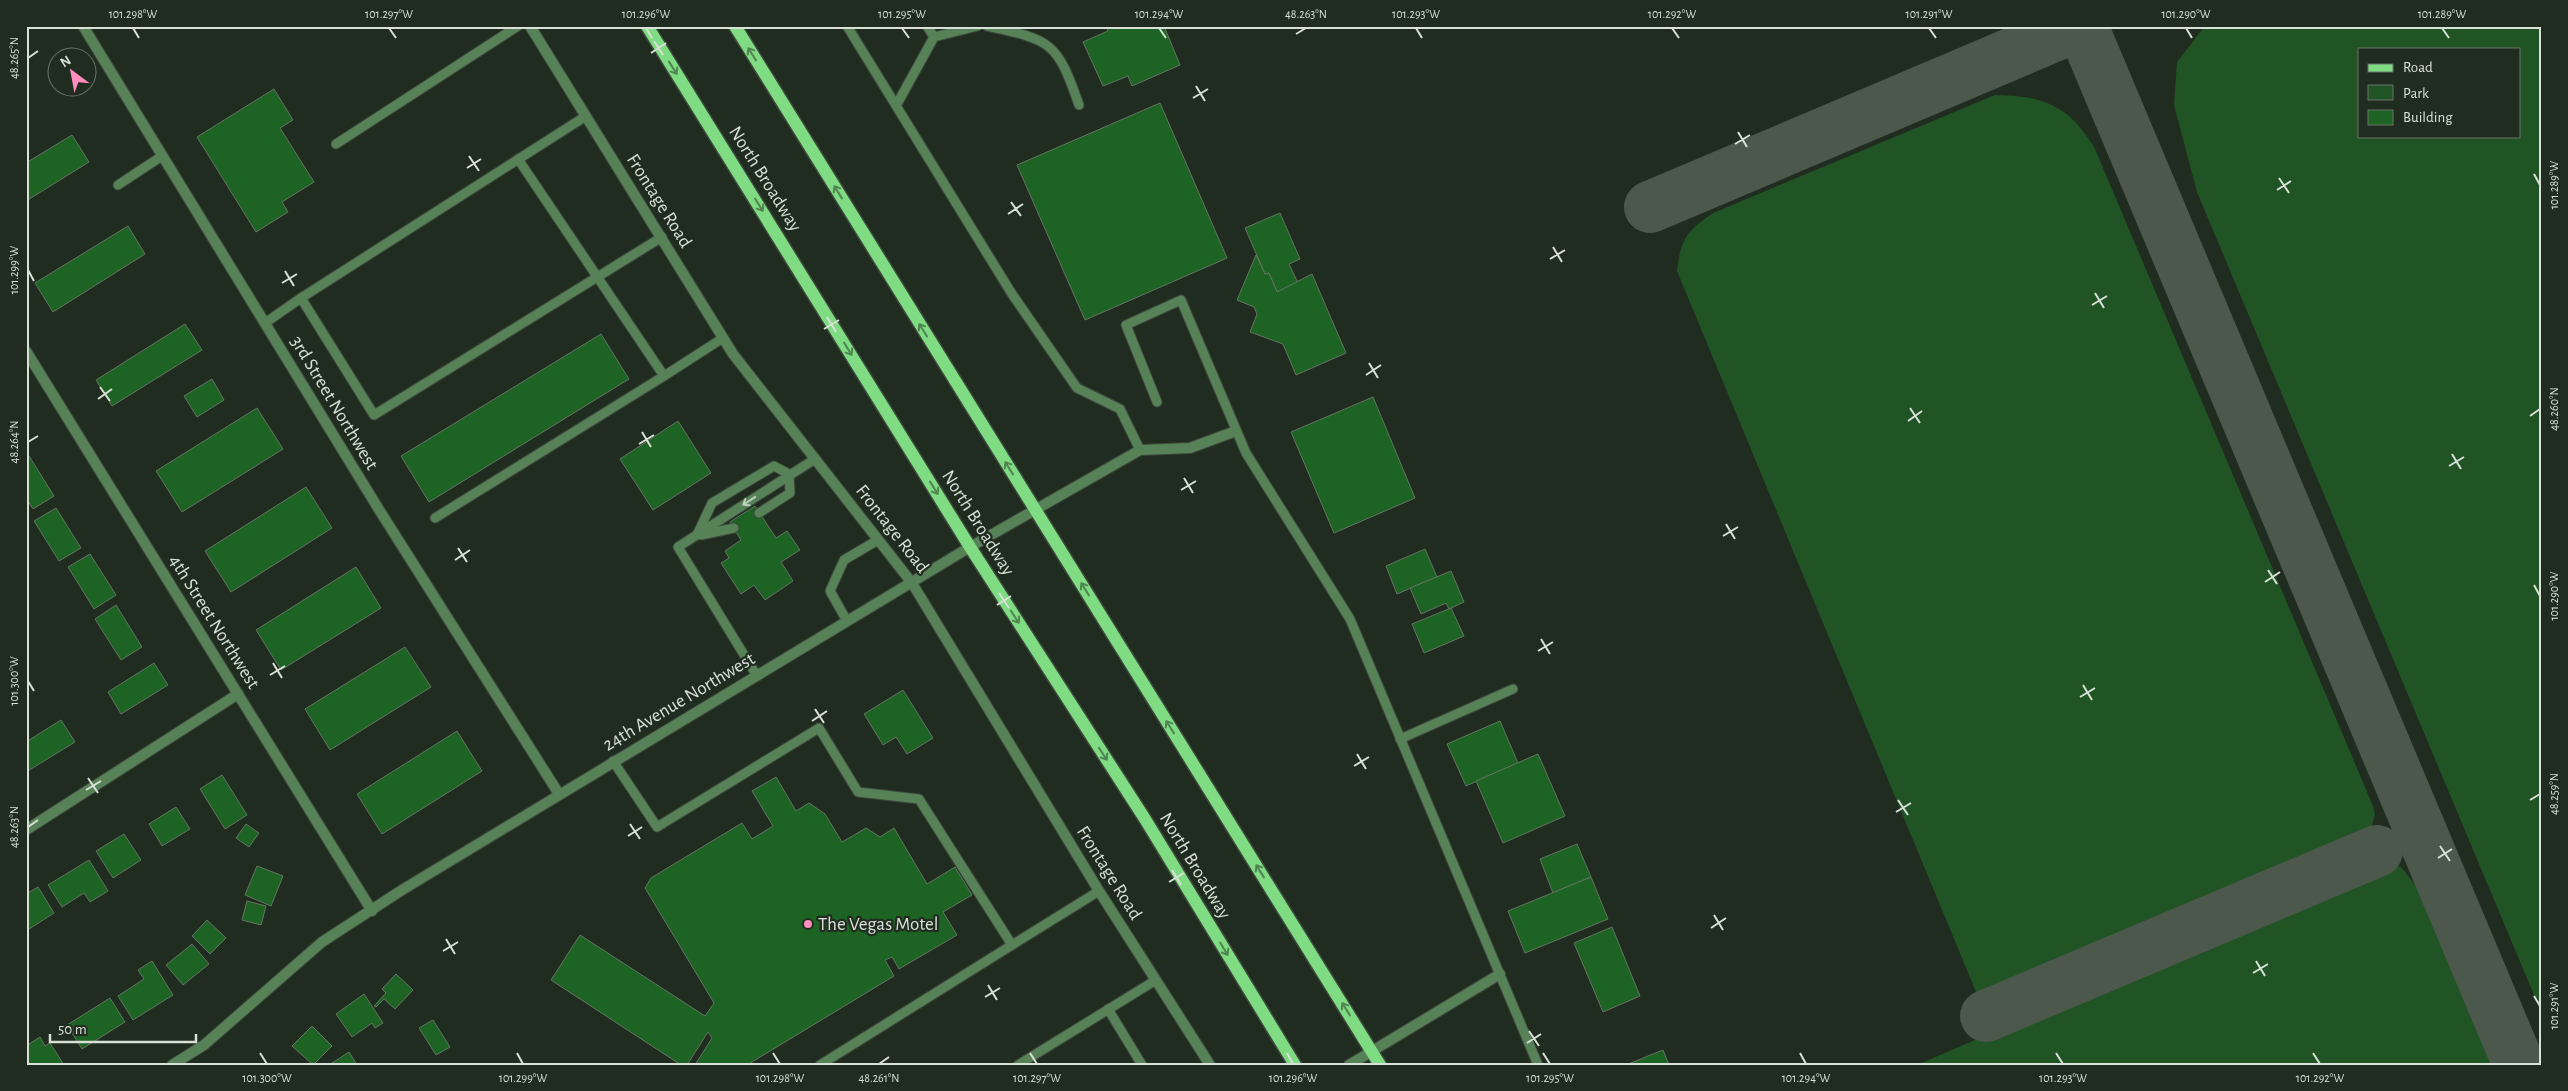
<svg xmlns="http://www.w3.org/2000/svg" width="2568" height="1091" font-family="'Alegreya Sans',sans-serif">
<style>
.green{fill:#215424;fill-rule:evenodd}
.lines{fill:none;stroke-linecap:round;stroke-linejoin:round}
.taxiway{stroke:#4d584d;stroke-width:52}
.building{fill:#1d6323;stroke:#657465}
.service-casing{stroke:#3d493d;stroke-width:11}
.minor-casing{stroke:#3d493d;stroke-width:12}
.primary-casing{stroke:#3d493d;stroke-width:15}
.service{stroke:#578257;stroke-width:9}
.minor{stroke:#578257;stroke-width:10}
.primary{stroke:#7fdc82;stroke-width:12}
.oneway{stroke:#508451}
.oneway2{stroke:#becdbe}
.ticks{fill:none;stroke:#d8e0d8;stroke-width:2}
.poi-dot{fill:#fe8ebd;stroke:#202c20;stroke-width:2}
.labels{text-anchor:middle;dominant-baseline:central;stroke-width:4.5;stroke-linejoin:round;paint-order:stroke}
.street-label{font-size:19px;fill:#d8e0d8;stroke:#202c20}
.poi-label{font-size:19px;fill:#d8e0d8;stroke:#202c20;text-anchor:start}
.neatline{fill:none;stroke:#d8e0d8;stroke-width:2}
.ticks-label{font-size:12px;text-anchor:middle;fill:#d8e0d8}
</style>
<rect width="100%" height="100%" fill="#202c20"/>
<!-- green -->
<g class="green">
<path d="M2205,26H2542V1014L2197,192L2174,105L2177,62ZM2359,49H2519V136H2359Z"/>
<path d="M1995,95C2044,96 2069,105 2095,149L2373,806L2375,815L2369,833L2359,838L1979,999L1677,271C1681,238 1686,232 1713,213Z"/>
<path d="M2387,862L2401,867L2420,891L2492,1065H1917Z"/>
</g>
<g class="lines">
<!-- taxiway -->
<g class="taxiway">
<path d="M2082,26L2519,1065"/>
<path d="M1650,207L2077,26"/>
<path d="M1986,1016L2377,851"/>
</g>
</g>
<!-- building -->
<g class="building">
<path d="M1106,26H1164L1180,65L1132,86L1128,76L1103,86L1083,42L1108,31Z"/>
<path d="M274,89L293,120L280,128L314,182L282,202L288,212L256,232L197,137Z"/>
<path d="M1160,103L1227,258L1085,320L1017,165Z"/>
<path d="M72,135L89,162L26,201V163Z"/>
<path d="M1280,213L1300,259L1289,264L1298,283L1277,292L1269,273L1265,274L1245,228Z"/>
<path d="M128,226L145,254L53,312L35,283Z"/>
<path d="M1256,255L1265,274L1269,273L1277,292L1312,274L1346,353L1296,375L1283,344L1250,332L1257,314L1254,307L1237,300Z"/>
<path d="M185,324L202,350L112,406L96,380Z"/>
<path d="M601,334L629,379L429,502L401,456Z"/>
<path d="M212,379L224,400L197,417L184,396Z"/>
<path d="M1373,397L1415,498L1334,533L1291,432Z"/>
<path d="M257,408L283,449L182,512L156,471Z"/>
<path d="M678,421L711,473L653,510L620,459Z"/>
<path d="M29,456L54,496L33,509L26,498V457Z"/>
<path d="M306,487L332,528L231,592L205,551Z"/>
<path d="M755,506L776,538L787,531L800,550L781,562L793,581L765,600L754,585L741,594L721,563L729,558L725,551L741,540L730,522Z"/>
<path d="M56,508L81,548L59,561L34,521Z"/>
<path d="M1425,549L1437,577L1397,594L1386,566Z"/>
<path d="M90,554L116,595L94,609L68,567Z"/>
<path d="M356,567L381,608L281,670L256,630Z"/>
<path d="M1451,571L1464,602L1449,609L1446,603L1421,614L1410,588Z"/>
<path d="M116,605L142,647L121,660L95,619Z"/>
<path d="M1451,608L1464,636L1424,653L1412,624Z"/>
<path d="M405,647L431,687L330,750L305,709Z"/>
<path d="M154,663L168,685L121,714L108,692Z"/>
<path d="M903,690L933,738L907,754L896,737L883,745L864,714Z"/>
<path d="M61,720L75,742L26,772V742Z"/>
<path d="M1500,721L1518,763L1466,786L1447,744Z"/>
<path d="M457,731L482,771L382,834L357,794Z"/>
<path d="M1538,754L1565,816L1503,843L1476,781Z"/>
<path d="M222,775L247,815L225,829L200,789Z"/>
<path d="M776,777L796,811L809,803L825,814L842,842L866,828L880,837L894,828L927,884L955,867L972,895L943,912L957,935L899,969L892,957L885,960L894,976L747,1065H695L712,1038L708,1032L687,1065H681L551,980L580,935L705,1016L714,1003L645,888L651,878L742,823L752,839L773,826L752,791Z"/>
<path d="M176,807L190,829L162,846L149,824Z"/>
<path d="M246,824L259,833L249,847L236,838Z"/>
<path d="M124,834L141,860L113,878L96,851Z"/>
<path d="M1577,844L1591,877L1553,893L1540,859Z"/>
<path d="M89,860L108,891L90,902L84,893L62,907L48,885Z"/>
<path d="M257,866L283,876L271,906L245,895Z"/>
<path d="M1591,877L1608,919L1525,953L1508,911Z"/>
<path d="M38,887L54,913L26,931V894Z"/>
<path d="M247,901L266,906L261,925L242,920Z"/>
<path d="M207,920L226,938L210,954L192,936Z"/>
<path d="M1612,927L1640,996L1603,1012L1574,943Z"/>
<path d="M192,944L209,964L183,985L166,965Z"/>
<path d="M152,961L173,995L133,1020L118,996L144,979L138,970Z"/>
<path d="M396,974L413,990L395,1009L384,999L376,1007L374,1006L386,993L382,989Z"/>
<path d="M364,994L383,1023L375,1028L372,1023L352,1037L336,1014Z"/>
<path d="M110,998L125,1022L82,1049L67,1025Z"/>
<path d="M433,1020L450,1047L436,1055L419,1028Z"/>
<path d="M312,1026L332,1046L313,1065L292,1046Z"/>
<path d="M40,1037L45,1046L50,1043L64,1065H26V1046Z"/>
<path d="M1663,1050L1669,1065H1626L1653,1054Z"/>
<path d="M349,1052L357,1065H329Z"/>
</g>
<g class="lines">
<!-- service casing -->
<g class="service-casing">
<g id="service">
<path d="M847,26L1012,294L1077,388L1120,409L1140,450"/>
<path d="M927,26L934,37"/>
<path d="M987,26C1052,40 1057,42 1079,105"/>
<path d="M897,104L934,37L978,26"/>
<path d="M336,144L518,26"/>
<path d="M118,185L162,156"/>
<path d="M301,298L586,116"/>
<path d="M265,323L301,298L374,415L662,237"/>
<path d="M664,376L723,338"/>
<path d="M1157,402L1126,325L1181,300L1246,453L1350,619L1538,1065"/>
<path d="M759,513L790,493L789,474"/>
<path d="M435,518L664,376L518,159"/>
<path d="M697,535L712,503L774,466L789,474"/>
<path d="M701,535L734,528"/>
<path d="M847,621L830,591L844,560L878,540"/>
<path d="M757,676L678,547L815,459"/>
<path d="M1400,739L1513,689"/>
<path d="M613,761L657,827L819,728L858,792L919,799L1012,945L1099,891"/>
<path d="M1108,1009L1142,1065"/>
<path d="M820,1065L1012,945"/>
<path d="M1018,1065L1156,980"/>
</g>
</g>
<!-- minor casing -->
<g class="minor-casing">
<g id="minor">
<path d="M83,26L378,508L559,794"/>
<path d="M530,26L733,354L912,583L1099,891L1210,1065"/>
<path d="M26,351L372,911"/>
<path d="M26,830L238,694"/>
<path d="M172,1065L204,1045L322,942L402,890L970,547L1140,450L1190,448L1236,431"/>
<path d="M1349,1065L1500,974"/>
</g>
</g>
<!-- primary casing -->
<g class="primary-casing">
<g id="primary">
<path d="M647,26L970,547L1145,819L1295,1065"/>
<path d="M735,26L1380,1065"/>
</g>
</g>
<!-- service -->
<use href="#service" class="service"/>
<!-- minor -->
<use href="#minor" class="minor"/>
<!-- primary -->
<use href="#primary" class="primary"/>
</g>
<!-- one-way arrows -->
<defs><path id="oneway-shaft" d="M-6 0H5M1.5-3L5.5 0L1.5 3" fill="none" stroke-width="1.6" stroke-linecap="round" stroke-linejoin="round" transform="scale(1.25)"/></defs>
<g class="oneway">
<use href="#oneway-shaft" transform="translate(752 54) rotate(-122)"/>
<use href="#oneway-shaft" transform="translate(673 68) rotate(58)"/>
<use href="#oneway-shaft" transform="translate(838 192) rotate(-122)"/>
<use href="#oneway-shaft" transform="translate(759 205) rotate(58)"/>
<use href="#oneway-shaft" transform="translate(923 330) rotate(-122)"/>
<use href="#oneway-shaft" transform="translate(848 349) rotate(58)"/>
<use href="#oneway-shaft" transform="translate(1009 468) rotate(-122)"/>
<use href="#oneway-shaft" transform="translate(934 488) rotate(58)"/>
<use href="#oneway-shaft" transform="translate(1085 589) rotate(-122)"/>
<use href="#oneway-shaft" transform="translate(1015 617) rotate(57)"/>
<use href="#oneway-shaft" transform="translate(1170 727) rotate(-122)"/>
<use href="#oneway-shaft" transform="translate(1103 754) rotate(57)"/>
<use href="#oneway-shaft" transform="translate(1260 871) rotate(-122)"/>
<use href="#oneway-shaft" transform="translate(1224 949) rotate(59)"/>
<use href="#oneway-shaft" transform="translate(1346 1009) rotate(-122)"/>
</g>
<use class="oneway2" href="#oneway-shaft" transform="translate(749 501) rotate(146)"/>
<!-- ticks -->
<path class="ticks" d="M133,28L139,38M389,28L396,38M646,28L652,38M902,28L909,38M1159,28L1166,38M1416,28L1422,38M1672,28L1679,38M1929,28L1936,38M2186,28L2192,38M2442,28L2449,38M1296,34L1306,28M654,41L663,55M651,53L666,43M28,58L38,51M1196,86L1205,101M1193,98L1208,89M1738,132L1747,147M1735,144L1750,135M469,156L479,171M467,168L481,159M2534,174L2540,185M2279,178L2289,193M2277,190L2291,181M1011,202L1021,216M1008,214L1023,204M1553,247L1562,262M1550,259L1565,250M28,270L34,281M285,271L294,286M282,283L297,274M2095,293L2104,308M2092,305L2107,296M827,317L836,332M824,329L839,320M1369,363L1378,378M1366,375L1381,365M100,387L110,401M98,399L112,389M1910,408L1920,423M2530,416L2540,409M1908,421L1922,411M642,432L651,447M28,442L38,436M639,444L654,435M2452,454L2461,469M2449,466L2464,457M1184,478L1193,493M1181,490L1196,481M1726,524L1735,539M1723,536L1738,527M458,548L467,562M455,560L470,550M2268,570L2277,584M2265,582L2280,572M2534,585L2540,596M999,593L1009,608M997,605L1011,596M1541,639L1550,654M1538,651L1553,642M273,663L282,678M270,675L285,666M28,681L34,691M2083,685L2092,700M2080,697L2095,688M815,709L824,723M812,721L827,711M1357,754L1366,769M1354,766L1369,757M88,778L98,793M86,790L101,781M1898,800L1908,815M2530,800L2540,794M1896,812L1911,803M630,824L640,839M28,827L38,820M628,836L642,827M2440,846L2450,861M2438,858L2452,849M1172,870L1181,885M1169,882L1184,873M1714,915L1723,930M1711,928L1726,918M446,939L455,954M443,951L458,942M2256,961L2265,976M2253,973L2268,964M988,985L997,1000M2534,996L2540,1006M985,997L1000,988M1529,1031L1539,1046M1527,1043L1541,1034M260,1053L267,1064M517,1053L523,1064M773,1053L780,1064M1030,1053L1037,1064M1287,1053L1293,1064M1543,1053L1550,1064M1800,1053L1806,1064M2056,1053L2063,1064M2313,1053L2320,1064M879,1064L889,1057"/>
<!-- markers -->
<circle class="poi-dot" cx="808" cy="924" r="5"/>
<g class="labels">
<!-- street labels -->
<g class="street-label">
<text transform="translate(765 179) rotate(58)">North Broadway</text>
<text transform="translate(659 201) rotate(58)">Frontage Road</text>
<text transform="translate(334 403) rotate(59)">3rd Street Northwest</text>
<text transform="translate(978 523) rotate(58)">North Broadway</text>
<text transform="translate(892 529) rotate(52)">Frontage Road</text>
<text transform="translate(214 622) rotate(58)">4th Street Northwest</text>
<text transform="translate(679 702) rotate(-31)">24th Avenue Northwest</text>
<text transform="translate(1195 866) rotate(59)">North Broadway</text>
<text transform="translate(1109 873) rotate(58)">Frontage Road</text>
</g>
<!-- poi labels -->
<g class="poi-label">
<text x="818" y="924">The Vegas Motel</text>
</g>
</g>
<!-- border -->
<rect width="2568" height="1091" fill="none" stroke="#202c20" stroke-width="55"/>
<!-- legend -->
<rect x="2358" y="48" width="162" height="90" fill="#202c20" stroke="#6a746a"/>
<rect x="2368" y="64" width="25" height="8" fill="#7fdc82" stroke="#6a746a"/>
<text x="2403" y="72" font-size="15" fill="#d8e0d8">Road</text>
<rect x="2368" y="85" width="25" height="15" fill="#215424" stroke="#6a746a"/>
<text x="2403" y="98" font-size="15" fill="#d8e0d8">Park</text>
<rect x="2368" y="110" width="25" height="15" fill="#1d6323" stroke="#6a746a"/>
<text x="2403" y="122" font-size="15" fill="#d8e0d8">Building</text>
<!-- north arrow -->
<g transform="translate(72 72) rotate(328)"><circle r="24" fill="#202c20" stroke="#6a746a"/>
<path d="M0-4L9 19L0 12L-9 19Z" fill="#fe8ebd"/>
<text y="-8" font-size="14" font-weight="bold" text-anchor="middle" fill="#d8e0d8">N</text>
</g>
<!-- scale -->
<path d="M50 1034v8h146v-8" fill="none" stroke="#d8e0d8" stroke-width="2.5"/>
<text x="58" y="1034" font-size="15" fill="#d8e0d8" stroke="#202c20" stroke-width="4" paint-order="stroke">50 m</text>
<rect x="28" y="28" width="2512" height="1036" class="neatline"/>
<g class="ticks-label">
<text x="133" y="18">101.298°W</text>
<text x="389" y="18">101.297°W</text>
<text x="646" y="18">101.296°W</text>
<text x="902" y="18">101.295°W</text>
<text x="1159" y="18">101.294°W</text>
<text x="1306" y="18">48.263°N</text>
<text x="1416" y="18">101.293°W</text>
<text x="1672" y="18">101.292°W</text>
<text x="1929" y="18">101.291°W</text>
<text x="2186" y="18">101.290°W</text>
<text x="2442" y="18">101.289°W</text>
<text transform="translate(14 58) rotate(-90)" y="4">48.265°N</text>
<text transform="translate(2554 185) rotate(-90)" y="4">101.289°W</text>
<text transform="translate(14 270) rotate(-90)" y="4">101.299°W</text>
<text transform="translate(2554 409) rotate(-90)" y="4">48.260°N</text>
<text transform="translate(14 442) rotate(-90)" y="4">48.264°N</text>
<text transform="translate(2554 596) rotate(-90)" y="4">101.290°W</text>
<text transform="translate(14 681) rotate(-90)" y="4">101.300°W</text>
<text transform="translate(2554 794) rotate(-90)" y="4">48.259°N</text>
<text transform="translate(14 827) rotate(-90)" y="4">48.263°N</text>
<text transform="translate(2554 1006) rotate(-90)" y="4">101.291°W</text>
<text x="267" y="1082">101.300°W</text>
<text x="523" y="1082">101.299°W</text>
<text x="780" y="1082">101.298°W</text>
<text x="879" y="1082">48.261°N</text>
<text x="1037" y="1082">101.297°W</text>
<text x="1293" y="1082">101.296°W</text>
<text x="1550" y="1082">101.295°W</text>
<text x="1806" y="1082">101.294°W</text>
<text x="2063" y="1082">101.293°W</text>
<text x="2320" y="1082">101.292°W</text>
</g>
</svg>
